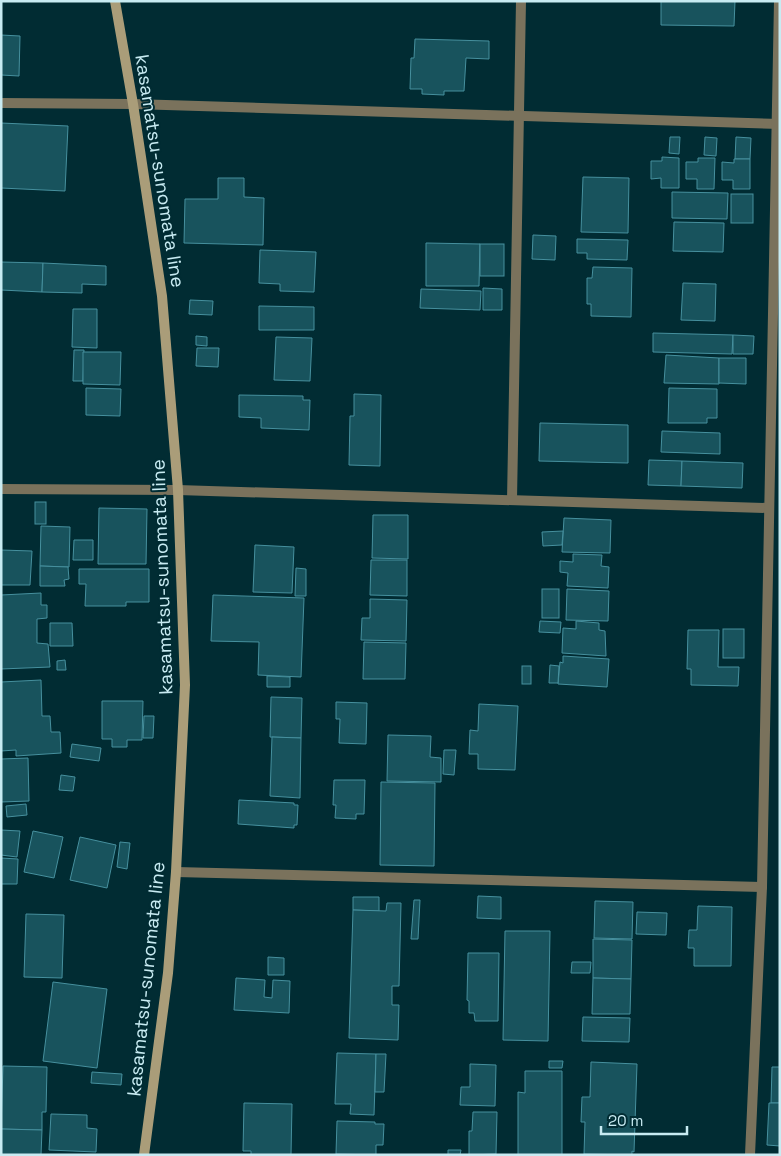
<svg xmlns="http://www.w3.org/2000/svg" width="781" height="1156" font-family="'Space Grotesk',sans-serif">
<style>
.building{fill:#18535d;stroke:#46909e}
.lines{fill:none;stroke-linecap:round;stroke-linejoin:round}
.lane{stroke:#7a725c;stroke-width:10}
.street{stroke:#7a725c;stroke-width:10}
.secondary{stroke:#aa9d79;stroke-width:10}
.labels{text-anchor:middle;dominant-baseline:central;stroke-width:4;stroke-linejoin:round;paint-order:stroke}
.street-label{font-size:19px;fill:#c8ebf2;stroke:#012c33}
</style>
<rect width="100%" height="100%" fill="#012c33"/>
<!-- building -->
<g class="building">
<path d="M661,1H735L734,26L661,25Z"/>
<path d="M1,35L20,36L19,76L1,75Z"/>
<path d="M415,39L489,41V59L466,58L464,91H444V95L422,94V89H410L411,58H414Z"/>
<path d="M1,123L68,126L65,191L1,188Z"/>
<path d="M670,137H680L679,154L669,153Z"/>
<path d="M705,137L717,138L716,156L704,155Z"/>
<path d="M736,137L751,138L750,159H735Z"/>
<path d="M662,157L679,158V188H661V178L651,179V161H662Z"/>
<path d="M698,158H715L714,189H697V179H686V162H698Z"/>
<path d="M734,159H750V189H733V180H722V162L734,163Z"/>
<path d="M583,177L629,178L628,233L581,232Z"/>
<path d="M218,178H244V197L264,198L263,245L184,243L185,199H218Z"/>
<path d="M672,192L728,193L727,219L672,218Z"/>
<rect x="731" y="194" width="22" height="29"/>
<path d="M674,222L724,223L723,252L673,251Z"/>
<path d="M533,235L556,236L555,260L532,259Z"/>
<path d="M577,239L628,240L627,260L587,259V253H577Z"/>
<path d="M426,243L480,244L479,286H426Z"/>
<rect x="480" y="244" width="24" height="32"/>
<path d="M260,250L316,252L314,292L280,291V284L259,283Z"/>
<path d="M1,262L43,263L42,292L1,290Z"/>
<path d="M43,263L106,266V285L82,284V293L42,292Z"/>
<path d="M593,267L632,268L631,317L591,316V304H587V278H592Z"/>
<path d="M683,283L716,284L715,321L681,320Z"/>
<path d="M483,288L502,289V310H483Z"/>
<path d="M421,289L481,291L480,310L420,308Z"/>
<path d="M190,300L213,301L212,315L189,314Z"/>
<path d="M259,306L314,307V330H259Z"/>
<path d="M73,309H97V348L72,347Z"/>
<path d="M653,333L733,335L732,354L653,352Z"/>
<path d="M733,335L754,336L753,354H733Z"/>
<path d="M196,336L207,337V346L196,345Z"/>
<path d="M276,337L312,338L310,381L274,380Z"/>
<path d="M197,348H219L218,367L196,366Z"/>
<path d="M74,350H84L83,381H73Z"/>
<path d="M83,352H121L120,385L83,384Z"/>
<path d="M666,355L719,358V384L664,383Z"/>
<path d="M719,358H746V384L719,383Z"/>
<path d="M86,388L121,389L120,416L86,415Z"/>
<path d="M669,388L717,389V418H707V423H668Z"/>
<path d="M354,394L381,395L380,466L349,465L350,416H354Z"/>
<path d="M239,395L303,396V400H310L309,430L261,428V418L239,417Z"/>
<path d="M540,423L628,425V463L539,461Z"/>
<path d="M662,431L720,433V454L661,452Z"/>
<path d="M649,460L682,461L681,486L648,485Z"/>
<path d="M682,461L743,463L742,488L681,486Z"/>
<rect x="35" y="502" width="11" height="22"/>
<path d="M99,508L147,509L146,564H98Z"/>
<path d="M373,515H408V559L372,558Z"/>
<path d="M564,518L611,520L610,553L562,552Z"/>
<path d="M41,526L70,527L69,567L40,566Z"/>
<path d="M563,531L562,545L543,546L542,532Z"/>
<path d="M74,540H93V560H73Z"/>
<path d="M255,545L294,547L292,593L253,592Z"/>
<path d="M1,550L32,551L30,585H1Z"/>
<path d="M573,554L602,555L601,566L609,567L608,588L567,586L568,573L560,572V561L573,562Z"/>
<path d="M371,560H407V596L370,595Z"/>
<path d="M40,566L68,567L69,579L64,580L65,586H40Z"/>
<path d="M296,568L306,569V596H295Z"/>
<path d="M79,569H149V602H126V606H85L86,584H79Z"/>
<rect x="542" y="589" width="17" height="29"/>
<path d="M567,589L609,591L608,621L566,620Z"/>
<path d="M41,593V605H47V618L37,619V643L48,644L50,667L1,669V595Z"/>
<path d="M213,595L304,598L301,677L258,675L259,642L211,641Z"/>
<path d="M370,599L407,600L406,641L361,640L362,618H370Z"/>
<path d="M540,621L561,622L560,633L539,632Z"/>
<path d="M576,621L599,623V630L605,631L606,656L562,653L563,628L576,629Z"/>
<path d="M50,623H72L73,646H50Z"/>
<rect x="723" y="629" width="21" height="29"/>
<path d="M688,630H719L718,667H739L738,686L691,685V669H687Z"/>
<path d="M364,642L406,643L405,679H363Z"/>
<path d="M563,656L609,659L607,687L558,684L560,662L563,663Z"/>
<path d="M65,660L66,670H57V661Z"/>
<path d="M550,665L559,666L558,683H549Z"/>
<rect x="522" y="666" width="9" height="18"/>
<path d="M267,676L290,677V687H267Z"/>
<path d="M41,680L42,716H50L51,732H60L61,753L16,756V750L1,751V682Z"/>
<path d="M271,697L302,698L301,738L270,737Z"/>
<path d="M102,701H143L142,740H127V747H112V739H102Z"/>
<path d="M336,702L367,703L366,744L339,743L340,719H336Z"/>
<path d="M479,704L518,706L515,770L478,769V754H469L470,730L478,731Z"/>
<path d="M144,716H154L153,738H143Z"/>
<path d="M388,735L431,736L430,757L441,758V782L387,781Z"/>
<path d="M272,737L301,738L300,798L270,796Z"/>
<path d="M72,744L101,748L99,761L70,757Z"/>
<path d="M444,750H456L454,775L443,774Z"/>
<path d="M28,758L29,801L1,802V759Z"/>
<path d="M61,775L75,777L73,791L59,790Z"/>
<path d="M334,780H365L364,814H356V819L335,818L336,805H333Z"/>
<path d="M381,782L435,783L434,866L380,865Z"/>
<path d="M239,800L294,803V805H298L297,825H294V828L238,824Z"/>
<path d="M26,804L27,815L7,817L6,806Z"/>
<path d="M1,830L20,831L17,857L1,855Z"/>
<path d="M33,831L63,837L54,878L24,872Z"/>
<path d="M80,837L116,845L107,888L70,880Z"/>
<path d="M120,842L130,843L127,869L117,867Z"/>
<path d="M1,858L18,859L17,884H1Z"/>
<path d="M478,896L501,897V919L477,918Z"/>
<path d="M353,897H379V911L353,910Z"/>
<path d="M414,900H420L418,939H411Z"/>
<path d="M595,901L633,902L632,939L594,938Z"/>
<path d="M387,903H401L399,986H392V1005H399L398,1040L349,1038L353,910L386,911Z"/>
<path d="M698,906L732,907L731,966H694V948H688L689,930H697Z"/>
<path d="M637,912L667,913L666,935L636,934Z"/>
<path d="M26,914L64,915L62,978L24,977Z"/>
<path d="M505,931H550L548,1041L503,1040Z"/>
<path d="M593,939L632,940L631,979L593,978Z"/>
<path d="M468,953H499L498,1021H475L474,1013H469V1001L467,1000Z"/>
<path d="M268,957L284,958V975H268Z"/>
<path d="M572,962H591L590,973H571Z"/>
<path d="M236,978L265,980L264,997L272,998L273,980L290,981L289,1013L234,1010Z"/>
<path d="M593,978L631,979L630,1014H592Z"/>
<path d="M53,982L107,989L97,1068L43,1061Z"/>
<path d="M583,1017L630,1018L629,1042L582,1041Z"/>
<path d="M337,1053L376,1054L374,1115L350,1114L351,1104H335Z"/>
<path d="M376,1054H386L384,1092H375Z"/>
<path d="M549,1061H563L562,1068H549Z"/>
<path d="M591,1062L637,1064L634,1152L632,1151V1155L584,1154L585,1122H581L582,1097H590Z"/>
<path d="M470,1064L496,1065L495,1106L460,1105L461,1087H470Z"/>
<path d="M3,1066L47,1067L46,1112H42V1130L1,1129Z"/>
<path d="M772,1067H780V1103H771Z"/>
<path d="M525,1071H562V1155H518V1092L525,1093Z"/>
<path d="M92,1072L122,1074L121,1085L91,1083Z"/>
<path d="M244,1103L292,1104L291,1155H251V1151H243Z"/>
<path d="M769,1103H780V1146L767,1145Z"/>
<path d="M473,1112H497L496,1154L469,1155V1131H472Z"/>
<path d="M51,1114L87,1115V1128L97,1129L96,1152L49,1150Z"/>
<path d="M337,1121L375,1122V1124H384L383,1145H376V1155L336,1154Z"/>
<path d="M1,1129L42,1130L41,1155H1Z"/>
<path d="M448,1150H461L460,1155H448Z"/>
</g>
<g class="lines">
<!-- lane -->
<path class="lane" d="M512,500L521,1"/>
<!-- street -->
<g class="street">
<path d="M1,103L133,104L780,124"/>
<path d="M1,489L178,490L768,508"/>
<path d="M176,872L762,887"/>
<path d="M750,1155L762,887L779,1"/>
</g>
<!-- secondary -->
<path class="secondary" d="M115,1L133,104L162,296L178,490L185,685L176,872L168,973L144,1155"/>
</g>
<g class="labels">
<!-- street labels -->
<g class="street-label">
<text transform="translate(160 171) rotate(81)">kasamatsu-sunomata line</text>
<text transform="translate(162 577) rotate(-92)">kasamatsu-sunomata line</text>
<text transform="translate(146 979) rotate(-84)">kasamatsu-sunomata line</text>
</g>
</g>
<!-- border -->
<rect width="781" height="1156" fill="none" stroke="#c8ebf2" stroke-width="5"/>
<!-- scale -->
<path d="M601 1126v8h86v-8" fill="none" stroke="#c8ebf2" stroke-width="2.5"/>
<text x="608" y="1126" font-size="15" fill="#c8ebf2" stroke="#012c33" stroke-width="4" paint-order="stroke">20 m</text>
</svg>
